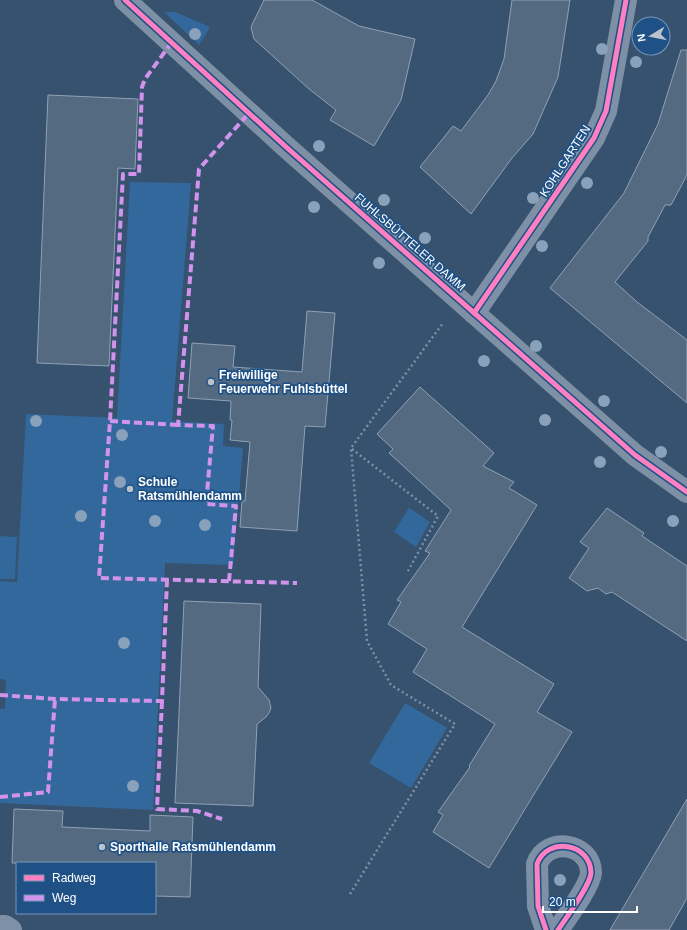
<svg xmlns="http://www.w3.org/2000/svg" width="687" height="930" font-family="Arial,sans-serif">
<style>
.green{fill:#33689d}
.building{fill:#546a81;stroke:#91a1b3}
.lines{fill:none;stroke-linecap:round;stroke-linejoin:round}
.path{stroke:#7d90a5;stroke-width:2.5;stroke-dasharray:2 3;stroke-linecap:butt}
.minor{stroke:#7d90a5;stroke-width:22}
.quiet{stroke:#d193ec;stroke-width:4;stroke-dasharray:8 4;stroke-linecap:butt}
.cycleway-casing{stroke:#1f5186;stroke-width:8}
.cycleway{stroke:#ff80c0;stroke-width:5}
.tree{fill:#89a1ba}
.poi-dot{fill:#b9c2cd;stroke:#1f5186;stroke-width:1.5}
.labels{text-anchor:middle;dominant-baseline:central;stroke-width:3.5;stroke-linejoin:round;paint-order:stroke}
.street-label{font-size:12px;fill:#fff;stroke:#1f5186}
.poi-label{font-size:12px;font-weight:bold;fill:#fff;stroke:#1f5186;text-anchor:start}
</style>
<rect width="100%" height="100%" fill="#36526f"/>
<!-- green -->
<g class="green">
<path d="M164,12H175L210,27L199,45Z"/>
<path d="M130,182L191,183L172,421L224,424L223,446L243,448L233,565L165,563L153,810L0,803V709H5L6,680L0,679V581L17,582L26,414L117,418Z"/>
<path d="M409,508L430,522L416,547L394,532Z"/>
<path d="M0,536L17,537L15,579H0Z"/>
<path d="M405,703L447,728L411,788L369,763Z"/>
</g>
<!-- building -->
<g class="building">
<path d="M264,0H312L359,26L415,39L401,100L374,146L330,120L336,110L309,89L254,39L251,27Z"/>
<path d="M512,0H570L558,77L533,134L512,158L471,214L420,167L453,126L461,131L488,95L496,81L504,59Z"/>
<path d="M681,50H687V175L671,205H665L648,237V241L615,282L637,302L687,340V403L550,288L624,193L658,124Z"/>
<path d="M48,95L138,99L135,169L118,168L109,366L37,363Z"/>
<path d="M307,311L335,313L325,427L305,426L297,531L240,527L242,501H245L250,442L230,440L232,420H230L231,401L188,398L192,343L235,346L233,367L302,372Z"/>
<path d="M420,387L494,453L483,466L514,482L509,488L537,505L462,627L554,684L537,712L572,732L489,868L433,832L443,815L438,812L470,767L469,766L495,724L413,672L427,649L388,624L401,602L397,600L430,553L425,551L451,510L389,453L393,449L377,434Z"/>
<path d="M607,508L644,533L642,536L687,566V641L612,592L606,594L598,588L587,591L569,578L589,548L580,542Z"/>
<path d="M184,601L261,604L258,687L269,700L271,708L269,713L266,717L257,724L253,806L175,803Z"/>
<path d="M687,799V898L669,930H610Z"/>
<path d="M14,809L63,811L62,827L150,831V815L193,817L190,897L155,896V863H12Z"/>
</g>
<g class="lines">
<!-- path -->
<g class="path">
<path d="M352,449L438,516L408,571"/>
<path d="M350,894L455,724L391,685L367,641L351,448L443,323"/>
</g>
<!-- minor -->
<g class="minor">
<path d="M125,0L285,146L635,455L687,492"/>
<path d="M474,313L594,138L606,111L626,0"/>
<path d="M0,926H5L11,930"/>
<path d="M546,930L538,906L537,864C547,836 591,843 591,873C590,886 566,918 558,930"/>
</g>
<!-- quiet -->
<g class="quiet">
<path d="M172,42L145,79L142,87L139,174H123L110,421L99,578L297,583"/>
<path d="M110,421L178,425"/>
<path d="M229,581L236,506L206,504L213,426L178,425L199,169L249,113"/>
<path d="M0,695L55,699L162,701L167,580"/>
<path d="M162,701L157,809L197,811L222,819"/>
<path d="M0,797L48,792L55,699"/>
</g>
<!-- cycleway casing -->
<g class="cycleway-casing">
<g id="cycleway">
<path d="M125,0L285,146L635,455L687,492"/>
<path d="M474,313L594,138L606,111L626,0"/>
<path d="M546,930L538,906L537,864C547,836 591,843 591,873C590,886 566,918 558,930"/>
</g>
</g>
<!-- cycleway -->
<use href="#cycleway" class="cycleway"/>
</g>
<!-- trees -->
<g class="tree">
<circle cx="195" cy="34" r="6"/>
<circle cx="602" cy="49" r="6"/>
<circle cx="636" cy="62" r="6"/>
<circle cx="319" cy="146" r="6"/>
<circle cx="587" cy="183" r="6"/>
<circle cx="533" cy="198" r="6"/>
<circle cx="384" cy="200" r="6"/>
<circle cx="314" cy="207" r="6"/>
<circle cx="425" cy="238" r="6"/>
<circle cx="542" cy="246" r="6"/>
<circle cx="379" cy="263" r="6"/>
<circle cx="536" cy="346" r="6"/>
<circle cx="484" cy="361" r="6"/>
<circle cx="604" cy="401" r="6"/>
<circle cx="545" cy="420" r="6"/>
<circle cx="36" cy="421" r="6"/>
<circle cx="122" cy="435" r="6"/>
<circle cx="661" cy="452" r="6"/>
<circle cx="600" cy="462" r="6"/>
<circle cx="120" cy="482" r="6"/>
<circle cx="81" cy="516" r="6"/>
<circle cx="155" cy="521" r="6"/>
<circle cx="673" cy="521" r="6"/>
<circle cx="205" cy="525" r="6"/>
<circle cx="124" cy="643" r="6"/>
<circle cx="133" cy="786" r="6"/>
<circle cx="560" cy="880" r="6"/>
</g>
<!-- markers -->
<g class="poi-dot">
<circle cx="211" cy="382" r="4"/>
<circle cx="130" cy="489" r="4"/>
<circle cx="102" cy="847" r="4"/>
</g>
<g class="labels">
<!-- street labels -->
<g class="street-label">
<text transform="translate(565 161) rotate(-57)">KOHLGARTEN</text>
<text transform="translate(410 242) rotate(41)">FUHLSBÜTTELER DAMM</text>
</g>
<!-- poi labels -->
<g class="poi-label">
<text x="219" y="375">Freiwillige<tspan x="219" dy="14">Feuerwehr Fuhlsbüttel</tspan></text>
<text x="138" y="482">Schule<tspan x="138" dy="14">Ratsmühlendamm</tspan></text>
<text x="110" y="847">Sporthalle Ratsmühlendamm</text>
</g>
</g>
<!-- legend -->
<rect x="16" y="862" width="140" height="52" fill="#1f5186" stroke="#7997b6"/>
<rect x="24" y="875" width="20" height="6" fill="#ff80c0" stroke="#7997b6"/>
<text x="52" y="882" font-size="12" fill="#ffffff">Radweg</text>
<rect x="24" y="895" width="20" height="6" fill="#d193ec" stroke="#7997b6"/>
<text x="52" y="902" font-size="12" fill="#ffffff">Weg</text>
<!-- north arrow -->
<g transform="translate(651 36) rotate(260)"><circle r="19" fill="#1f5186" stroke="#7997b6"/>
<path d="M0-3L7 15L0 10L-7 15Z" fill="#b9c2cd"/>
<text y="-6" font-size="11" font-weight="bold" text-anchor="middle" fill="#ffffff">N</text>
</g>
<!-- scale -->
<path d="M543 906v6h94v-6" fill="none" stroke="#ffffff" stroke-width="2"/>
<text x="549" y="906" font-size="12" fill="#ffffff" stroke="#1f5186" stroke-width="3" paint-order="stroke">20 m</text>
</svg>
